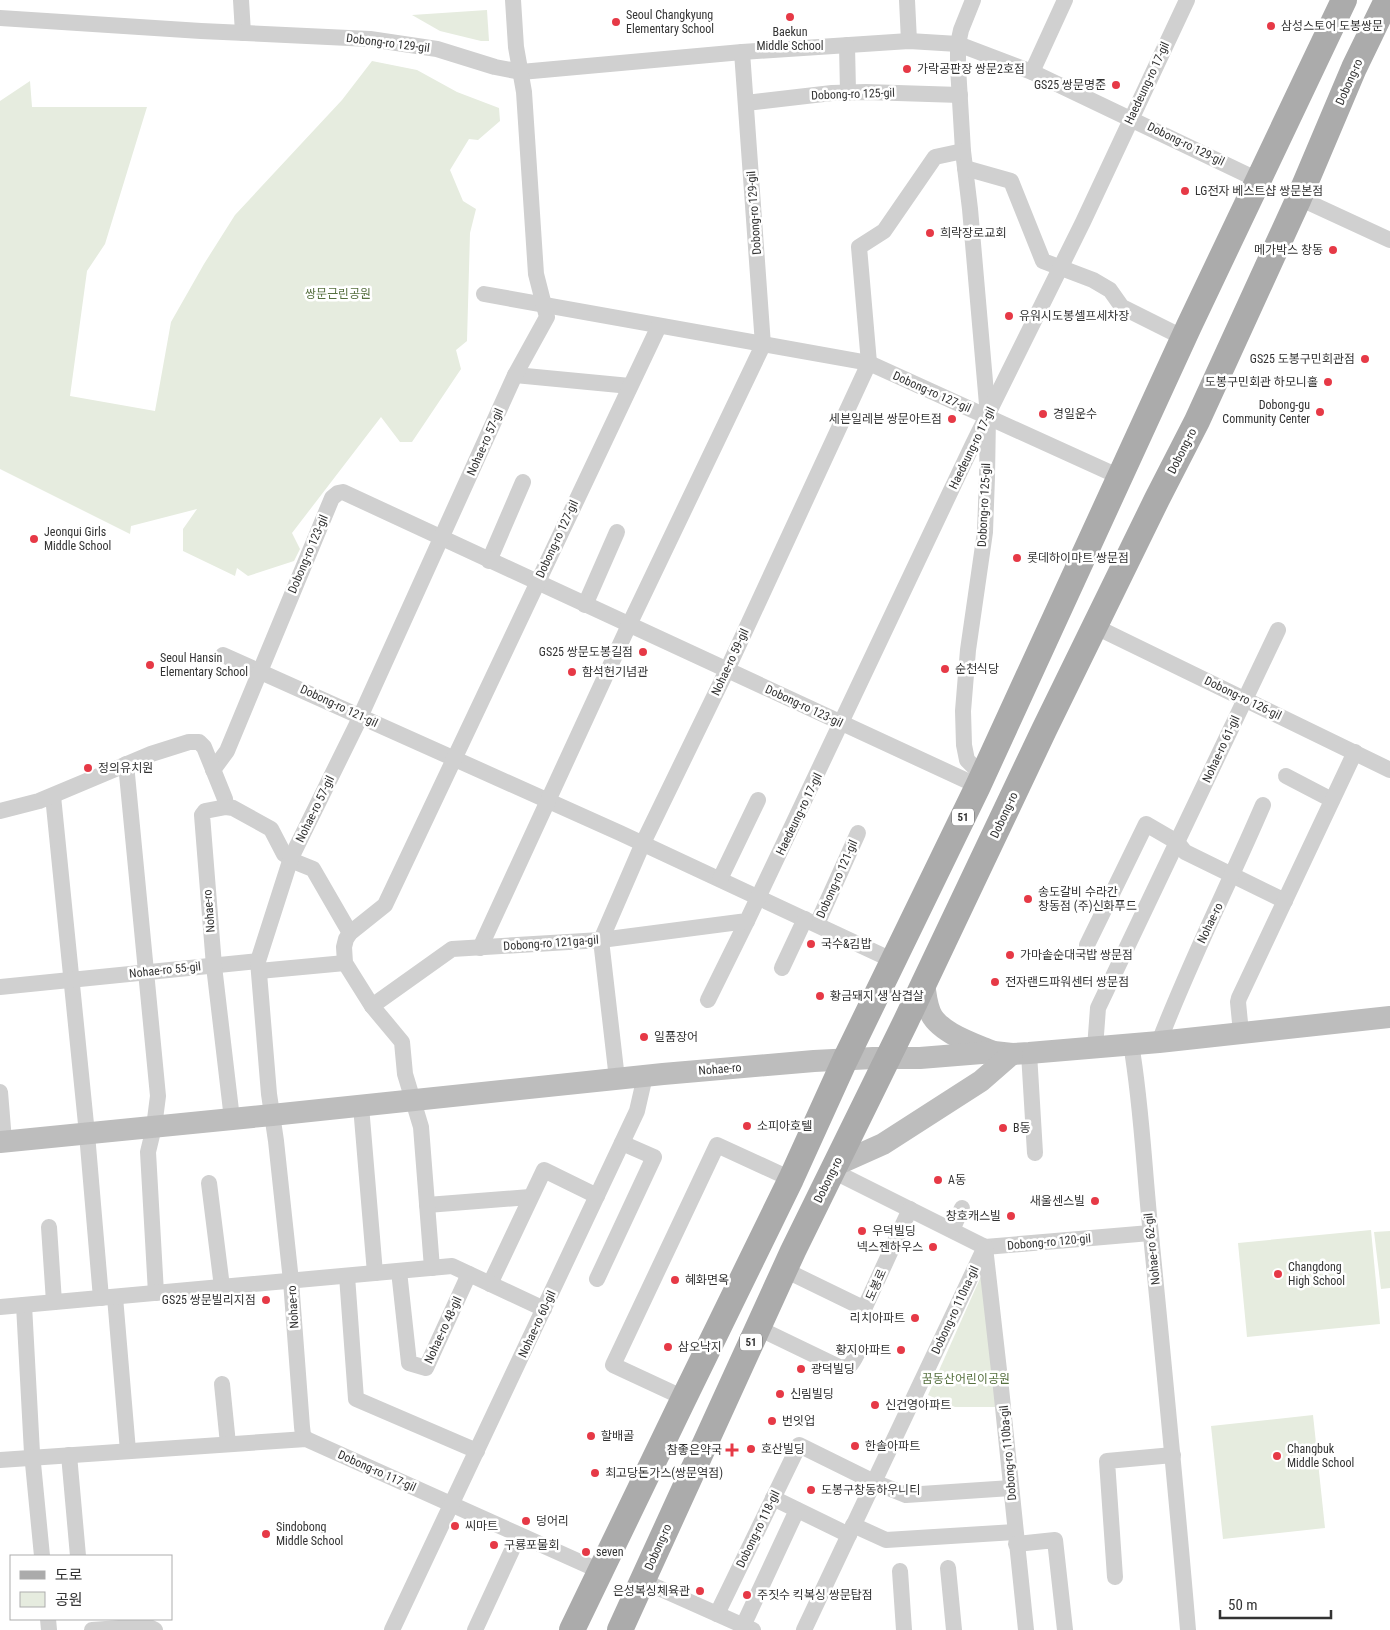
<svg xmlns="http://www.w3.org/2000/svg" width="1390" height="1630" font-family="'Roboto Condensed','Noto Sans KR',sans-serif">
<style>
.green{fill:#e6ecdf}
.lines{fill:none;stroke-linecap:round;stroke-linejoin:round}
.street{stroke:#d0d0d0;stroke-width:16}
.secondary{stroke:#bdbdbd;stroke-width:22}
.primary{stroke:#ababab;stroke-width:26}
.poi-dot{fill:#e63946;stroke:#fff;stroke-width:2}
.labels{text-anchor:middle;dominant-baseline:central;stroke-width:5;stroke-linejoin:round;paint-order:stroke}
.shield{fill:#fff;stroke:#707070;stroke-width:1}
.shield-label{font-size:11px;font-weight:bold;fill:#333}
.poi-label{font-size:12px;fill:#333;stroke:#fff;text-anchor:start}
.street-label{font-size:12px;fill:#333;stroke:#fff}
.park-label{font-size:12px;fill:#56703f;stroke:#fff}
</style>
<rect width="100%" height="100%" fill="#fff"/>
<!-- green -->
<g class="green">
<path d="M487,10L489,41H481L440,31L412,15Z"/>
<path d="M372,61L417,70L457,92L499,108L500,121L478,140L469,139L450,170L463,201L476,209L470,233L467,341L456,350L461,369L412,442H400L381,417L292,533L300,549L294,561L248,576L237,568L235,576L183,551V529L197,509L131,526L130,534L0,469V101L30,81L32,107H147L105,244L87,271L70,396L155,411L171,322L204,264L235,215L342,100Z"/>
<path d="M1371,1230L1380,1324L1247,1337L1238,1243Z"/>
<path d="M1390,1231V1288L1381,1289L1374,1232Z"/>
<path d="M982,1274L998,1407H955L928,1395Z"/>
<path d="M1313,1415L1325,1528L1223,1539L1211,1426Z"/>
</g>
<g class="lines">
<!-- street -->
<g class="street">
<path d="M241,0L243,33"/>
<path d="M907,0L909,41"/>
<path d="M973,0L961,30L958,44V67L963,151L970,209L988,416L987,477L985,532L968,650L963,711L964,745L967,760L983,776"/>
<path d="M0,18L201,31L370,39L437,49L495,67L521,72L742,52L909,41L958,44L1032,72L1258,180"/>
<path d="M847,45L848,92"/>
<path d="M1032,72L1065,0"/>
<path d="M746,103L832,93L866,92L960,95"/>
<path d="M965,168L1011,181L1043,261L1093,280L1110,290L1122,307L1184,338"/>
<path d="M1299,198L1390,240"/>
<path d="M484,294L869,363L1120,477"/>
<path d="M515,375L630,386"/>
<path d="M489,561L523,482"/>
<path d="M585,605L617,532"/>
<path d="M1096,627L1390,770"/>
<path d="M223,655L620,833L894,961"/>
<path d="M126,764L158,1096L154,1127L148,1152L156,1293"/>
<path d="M213,770L227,751L332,498L338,493L343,492L978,786"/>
<path d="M1286,776L1332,800"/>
<path d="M53,796L87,1134L101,1298"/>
<path d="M0,811L39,801L151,754L189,742H199L204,747L225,799L226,807"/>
<path d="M720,879L758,800"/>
<path d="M817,924L858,833"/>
<path d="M1087,945L1146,824L1177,842L1185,852L1285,901"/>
<path d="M480,948L629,625L763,345L742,52"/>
<path d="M782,968L805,919"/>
<path d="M259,971L345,963"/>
<path d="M0,987L258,961"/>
<path d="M708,1000L747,921"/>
<path d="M372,1006L452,949L601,940L747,921L973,444L1083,222L1187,0"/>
<path d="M1241,1033L1238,1002L1239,998L1355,752"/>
<path d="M1159,1042C1190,961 1229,884 1263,805"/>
<path d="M1131,1044C1142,1107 1144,1171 1151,1235C1164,1367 1177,1498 1188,1630"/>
<path d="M1095,1048L1098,1008L1278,630"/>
<path d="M1029,1053L1035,1153"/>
<path d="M617,1079L601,940L643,843L727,670L869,363L859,247L884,231L935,157L963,151"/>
<path d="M0,1092L4,1141"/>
<path d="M361,1106L375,1273"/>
<path d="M232,1119L214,966L202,815L205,811L226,807L233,808L271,829L284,854L298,863L313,869L350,933"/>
<path d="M833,1171L985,1247L1150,1233"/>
<path d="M209,1183L222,1287"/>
<path d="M427,1205L530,1197"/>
<path d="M49,1227L54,1302"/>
<path d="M952,1230L962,1208"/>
<path d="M985,1247L1001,1388L1026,1630"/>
<path d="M432,1268L421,1127L405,1074L402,1042L372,1006L345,963L344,947L346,939L350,933L385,905L659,326"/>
<path d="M785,1270L861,1307H865L910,1209"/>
<path d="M399,1271L409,1363L426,1368L469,1274"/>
<path d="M347,1276L356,1399L477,1451"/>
<path d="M597,1279L654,1157L622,1143"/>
<path d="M490,1284L544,1170L597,1196"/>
<path d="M115,1297L128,1451"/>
<path d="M24,1305L32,1453L42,1556"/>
<path d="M0,1307L452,1266L544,1309"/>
<path d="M758,1328L839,1367C851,1369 853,1362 858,1352"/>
<path d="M222,1384L228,1444"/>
<path d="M684,1398L613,1365L717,1145L791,1179"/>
<path d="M306,1439L303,1435L302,1427L291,1281L276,1141L269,1094L258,961L291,858L356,726L515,375L547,317L536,274L524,92L516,47L513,0"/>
<path d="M69,1455L78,1556"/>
<path d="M0,1460L306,1439L600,1571"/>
<path d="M773,1498L849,1535"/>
<path d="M853,1525L886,1540L1015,1532"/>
<path d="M1016,1544L1055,1540L1065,1630"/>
<path d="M948,1568L954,1630"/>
<path d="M900,1571L904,1630"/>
<path d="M1115,1577L1107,1461L1173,1455"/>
<path d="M643,1581L753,1630"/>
<path d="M717,1614L799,1445L874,1482L906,1495L1011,1488"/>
<path d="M48,1619L49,1630"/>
<path d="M743,1626L797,1510"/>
<path d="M92,1630L147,1626L155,1630"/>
<path d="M392,1630L637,1111L645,1076"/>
<path d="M475,1630L519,1535"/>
<path d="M804,1630L985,1247"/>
</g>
<!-- secondary -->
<g class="secondary">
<path d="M924,981C925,992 926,1002 930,1012C938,1032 972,1043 991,1051"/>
<path d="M0,1142L272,1115L663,1074L814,1061L873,1058H920L994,1052L1012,1054L1029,1053L1159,1042L1390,1017"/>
<path d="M836,1165L883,1144L981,1081L1012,1054"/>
</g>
<!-- primary -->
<g class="primary">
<path d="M572,1630L684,1398L791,1179L845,1060L978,786L1189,326L1344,0"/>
<path d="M620,1630L793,1251L906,1021L1044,730L1157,499L1197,421L1299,198L1354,68L1387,0"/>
</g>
</g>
<!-- markers -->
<g class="poi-dot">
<circle cx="790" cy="17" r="5"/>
<circle cx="616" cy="22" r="5"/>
<circle cx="1271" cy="26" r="5"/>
<circle cx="907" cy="69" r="5"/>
<circle cx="1116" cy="85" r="5"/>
<circle cx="1185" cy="191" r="5"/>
<circle cx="930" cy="233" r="5"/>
<circle cx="1333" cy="250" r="5"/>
<circle cx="1009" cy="316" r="5"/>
<circle cx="1365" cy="359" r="5"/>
<circle cx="1328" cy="382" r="5"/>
<circle cx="1320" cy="412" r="5"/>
<circle cx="1043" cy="414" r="5"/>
<circle cx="952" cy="419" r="5"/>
<circle cx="34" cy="539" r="5"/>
<circle cx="1017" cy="558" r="5"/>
<circle cx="643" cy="652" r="5"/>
<circle cx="150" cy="665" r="5"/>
<circle cx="945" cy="669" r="5"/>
<circle cx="572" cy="672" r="5"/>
<circle cx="88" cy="768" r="5"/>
<circle cx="1028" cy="899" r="5"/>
<circle cx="811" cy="944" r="5"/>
<circle cx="1010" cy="955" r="5"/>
<circle cx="995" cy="982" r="5"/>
<circle cx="820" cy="996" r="5"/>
<circle cx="644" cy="1037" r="5"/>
<circle cx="747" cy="1126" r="5"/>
<circle cx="1003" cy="1128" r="5"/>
<circle cx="938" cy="1180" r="5"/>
<circle cx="1095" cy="1201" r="5"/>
<circle cx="1011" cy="1216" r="5"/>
<circle cx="862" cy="1231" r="5"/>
<circle cx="933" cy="1247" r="5"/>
<circle cx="1278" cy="1274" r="5"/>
<circle cx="675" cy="1280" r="5"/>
<circle cx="266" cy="1300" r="5"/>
<circle cx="915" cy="1318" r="5"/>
<circle cx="668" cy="1347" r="5"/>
<circle cx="901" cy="1350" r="5"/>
<circle cx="801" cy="1369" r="5"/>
<circle cx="780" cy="1394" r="5"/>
<circle cx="875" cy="1405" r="5"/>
<circle cx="772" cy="1421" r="5"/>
<circle cx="591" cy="1436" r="5"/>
<circle cx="855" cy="1446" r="5"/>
<circle cx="751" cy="1449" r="5"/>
<path d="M729.5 1442.5h5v5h5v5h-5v5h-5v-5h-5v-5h5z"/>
<circle cx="1277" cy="1456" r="5"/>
<circle cx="595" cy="1473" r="5"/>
<circle cx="811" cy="1490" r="5"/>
<circle cx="526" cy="1521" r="5"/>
<circle cx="455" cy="1526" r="5"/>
<circle cx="266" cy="1534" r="5"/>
<circle cx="494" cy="1545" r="5"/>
<circle cx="586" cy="1552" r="5"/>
<circle cx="700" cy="1591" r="5"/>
<circle cx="747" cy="1595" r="5"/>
</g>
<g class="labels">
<!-- shield labels -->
<g class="shield">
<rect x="952" y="808.5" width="22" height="17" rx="4"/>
<rect x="740" y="1333.5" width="22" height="17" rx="4"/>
</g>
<g class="shield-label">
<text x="963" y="817">51</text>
<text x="751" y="1342">51</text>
</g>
<!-- poi labels -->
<g class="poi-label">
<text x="626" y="15">Seoul Changkyung<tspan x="626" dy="14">Elementary School</tspan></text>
<text x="1281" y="26">삼성스토어 도봉쌍문</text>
<text x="790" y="32" text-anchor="middle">Baekun<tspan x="790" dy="14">Middle School</tspan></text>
<text x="917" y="69">가락공판장 쌍문2호점</text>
<text x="1106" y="85" text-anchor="end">GS25 쌍문명준</text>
<text x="1195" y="191">LG전자 베스트샵 쌍문본점</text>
<text x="940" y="233">희락장로교회</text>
<text x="1323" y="250" text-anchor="end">메가박스 창동</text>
<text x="1019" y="316">유워시도봉셀프세차장</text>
<text x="1355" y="359" text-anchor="end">GS25 도봉구민회관점</text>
<text x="1318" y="382" text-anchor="end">도봉구민회관 하모니홀</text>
<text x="1310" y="405" text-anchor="end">Dobong-gu<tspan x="1310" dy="14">Community Center</tspan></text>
<text x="1053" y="414">경일운수</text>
<text x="942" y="419" text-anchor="end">세븐일레븐 쌍문아트점</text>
<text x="44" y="532">Jeongui Girls<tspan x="44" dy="14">Middle School</tspan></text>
<text x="1027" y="558">롯데하이마트 쌍문점</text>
<text x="633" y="652" text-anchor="end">GS25 쌍문도봉길점</text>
<text x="160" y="658">Seoul Hansin<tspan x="160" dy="14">Elementary School</tspan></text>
<text x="955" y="669">순천식당</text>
<text x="582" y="672">함석헌기념관</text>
<text x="98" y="768">정의유치원</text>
<text x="1038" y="892">송도갈비 수라간<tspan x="1038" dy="14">창동점 (주)신화푸드</tspan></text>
<text x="821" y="944">국수&amp;김밥</text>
<text x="1020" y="955">가마솥순대국밥 쌍문점</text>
<text x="1005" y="982">전자랜드파워센터 쌍문점</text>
<text x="830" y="996">황금돼지 생 삼겹살</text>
<text x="654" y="1037">일품장어</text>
<text x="757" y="1126">소피아호텔</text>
<text x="1013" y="1128">B동</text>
<text x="948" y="1180">A동</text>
<text x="1085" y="1201" text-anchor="end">새울센스빌</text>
<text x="1001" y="1216" text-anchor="end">창호캐스빌</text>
<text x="872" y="1231">우덕빌딩</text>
<text x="923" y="1247" text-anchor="end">넥스젠하우스</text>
<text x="1288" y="1267">Changdong<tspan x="1288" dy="14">High School</tspan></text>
<text x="685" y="1280">혜화면옥</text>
<text x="256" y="1300" text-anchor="end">GS25 쌍문빌리지점</text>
<text x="905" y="1318" text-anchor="end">리치아파트</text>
<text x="678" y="1347">삼오낙지</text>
<text x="891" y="1350" text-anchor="end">황지아파트</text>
<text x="811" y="1369">광덕빌딩</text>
<text x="790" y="1394">신림빌딩</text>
<text x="885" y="1405">신건영아파트</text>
<text x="782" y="1421">번잇업</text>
<text x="601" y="1436">할배골</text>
<text x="865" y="1446">한솔아파트</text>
<text x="761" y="1449">호산빌딩</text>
<text x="1287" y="1449">Changbuk<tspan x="1287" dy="14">Middle School</tspan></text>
<text x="722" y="1450" text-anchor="end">참좋은약국</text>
<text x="605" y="1473">최고당돈가스(쌍문역점)</text>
<text x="821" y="1490">도봉구창동하우니티</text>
<text x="536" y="1521">덩어리</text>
<text x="465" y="1526">씨마트</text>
<text x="276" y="1527">Sindobong<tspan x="276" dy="14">Middle School</tspan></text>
<text x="504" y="1545">구룡포물회</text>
<text x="596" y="1552">seven</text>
<text x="690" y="1591" text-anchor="end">은성복싱체육관</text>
<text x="757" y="1595">주짓수 킥복싱 쌍문탑점</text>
</g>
<!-- street labels -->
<g class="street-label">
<text transform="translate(388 43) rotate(7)">Dobong-ro 129-gil</text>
<text transform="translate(1349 82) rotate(-66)">Dobong-ro</text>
<text transform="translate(1147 83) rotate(-65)">Haedeung-ro 17-gil</text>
<text transform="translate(853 94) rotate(-2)">Dobong-ro 125-gil</text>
<text transform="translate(1186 144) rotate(26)">Dobong-ro 129-gil</text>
<text transform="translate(754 213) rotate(-94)">Dobong-ro 129-gil</text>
<text transform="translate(932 392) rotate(24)">Dobong-ro 127-gil</text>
<text transform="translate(485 442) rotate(-66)">Nohae-ro 57-gil</text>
<text transform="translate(972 448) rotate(-64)">Haedeung-ro 17-gil</text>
<text transform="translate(1182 451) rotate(-63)">Dobong-ro</text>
<text transform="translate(984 505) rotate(-87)">Dobong-ro 125-gil</text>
<text transform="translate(557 539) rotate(-65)">Dobong-ro 127-gil</text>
<text transform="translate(308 554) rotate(-67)">Dobong-ro 123-gil</text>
<text transform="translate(730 662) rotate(-65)">Nohae-ro 59-gil</text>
<text transform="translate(1243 698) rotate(26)">Dobong-ro 126-gil</text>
<text transform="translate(339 706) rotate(25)">Dobong-ro 121-gil</text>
<text transform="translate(804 706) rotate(25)">Dobong-ro 123-gil</text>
<text transform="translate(1221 749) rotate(-65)">Nohae-ro 61-gil</text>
<text transform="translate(315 809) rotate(-64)">Nohae-ro 57-gil</text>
<text transform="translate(799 814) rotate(-64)">Haedeung-ro 17-gil</text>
<text transform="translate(1004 815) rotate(-65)">Dobong-ro</text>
<text transform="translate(837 879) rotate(-66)">Dobong-ro 121-gil</text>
<text transform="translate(209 911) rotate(-95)">Nohae-ro</text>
<text transform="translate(1210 923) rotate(-64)">Nohae-ro</text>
<text transform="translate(551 943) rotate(-4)">Dobong-ro 121ga-gil</text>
<text transform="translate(165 970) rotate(-6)">Nohae-ro 55-gil</text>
<text transform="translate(720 1069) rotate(-5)">Nohae-ro</text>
<text transform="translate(828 1180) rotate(-64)">Dobong-ro</text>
<text transform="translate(1049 1242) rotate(-5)">Dobong-ro 120-gil</text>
<text transform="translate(1152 1249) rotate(-96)">Nohae-ro 62-gil</text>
<text transform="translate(876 1285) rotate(-66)">도봉로</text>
<text transform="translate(293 1307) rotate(-94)">Nohae-ro</text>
<text transform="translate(955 1310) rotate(-65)">Dobong-ro 110na-gil</text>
<text transform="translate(537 1324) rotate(-65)">Nohae-ro 60-gil</text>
<text transform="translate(443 1330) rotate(-65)">Nohae-ro 48-gil</text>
<text transform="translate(1008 1453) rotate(-95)">Dobong-ro 110ba-gil</text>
<text transform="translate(377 1471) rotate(24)">Dobong-ro 117-gil</text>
<text transform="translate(758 1529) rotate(-64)">Dobong-ro 118-gil</text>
<text transform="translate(658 1547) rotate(-66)">Dobong-ro</text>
</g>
<!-- park labels -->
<g class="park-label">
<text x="338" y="294">쌍문근린공원</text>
<text x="966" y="1379">꿈동산어린이공원</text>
</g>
</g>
<!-- legend -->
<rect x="10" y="1555" width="162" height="65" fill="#ffffff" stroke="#adadad"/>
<rect x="20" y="1571" width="25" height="8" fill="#ababab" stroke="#adadad"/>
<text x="55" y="1580" font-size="15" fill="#333333">도로</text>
<rect x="20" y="1592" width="25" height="15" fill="#e6ecdf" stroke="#adadad"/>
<text x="55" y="1605" font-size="15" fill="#333333">공원</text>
<!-- scale -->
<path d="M1220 1610v8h111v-8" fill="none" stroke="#333333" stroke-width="2.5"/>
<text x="1228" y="1610" font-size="15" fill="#333333" stroke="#ffffff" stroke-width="4" paint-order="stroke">50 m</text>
</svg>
